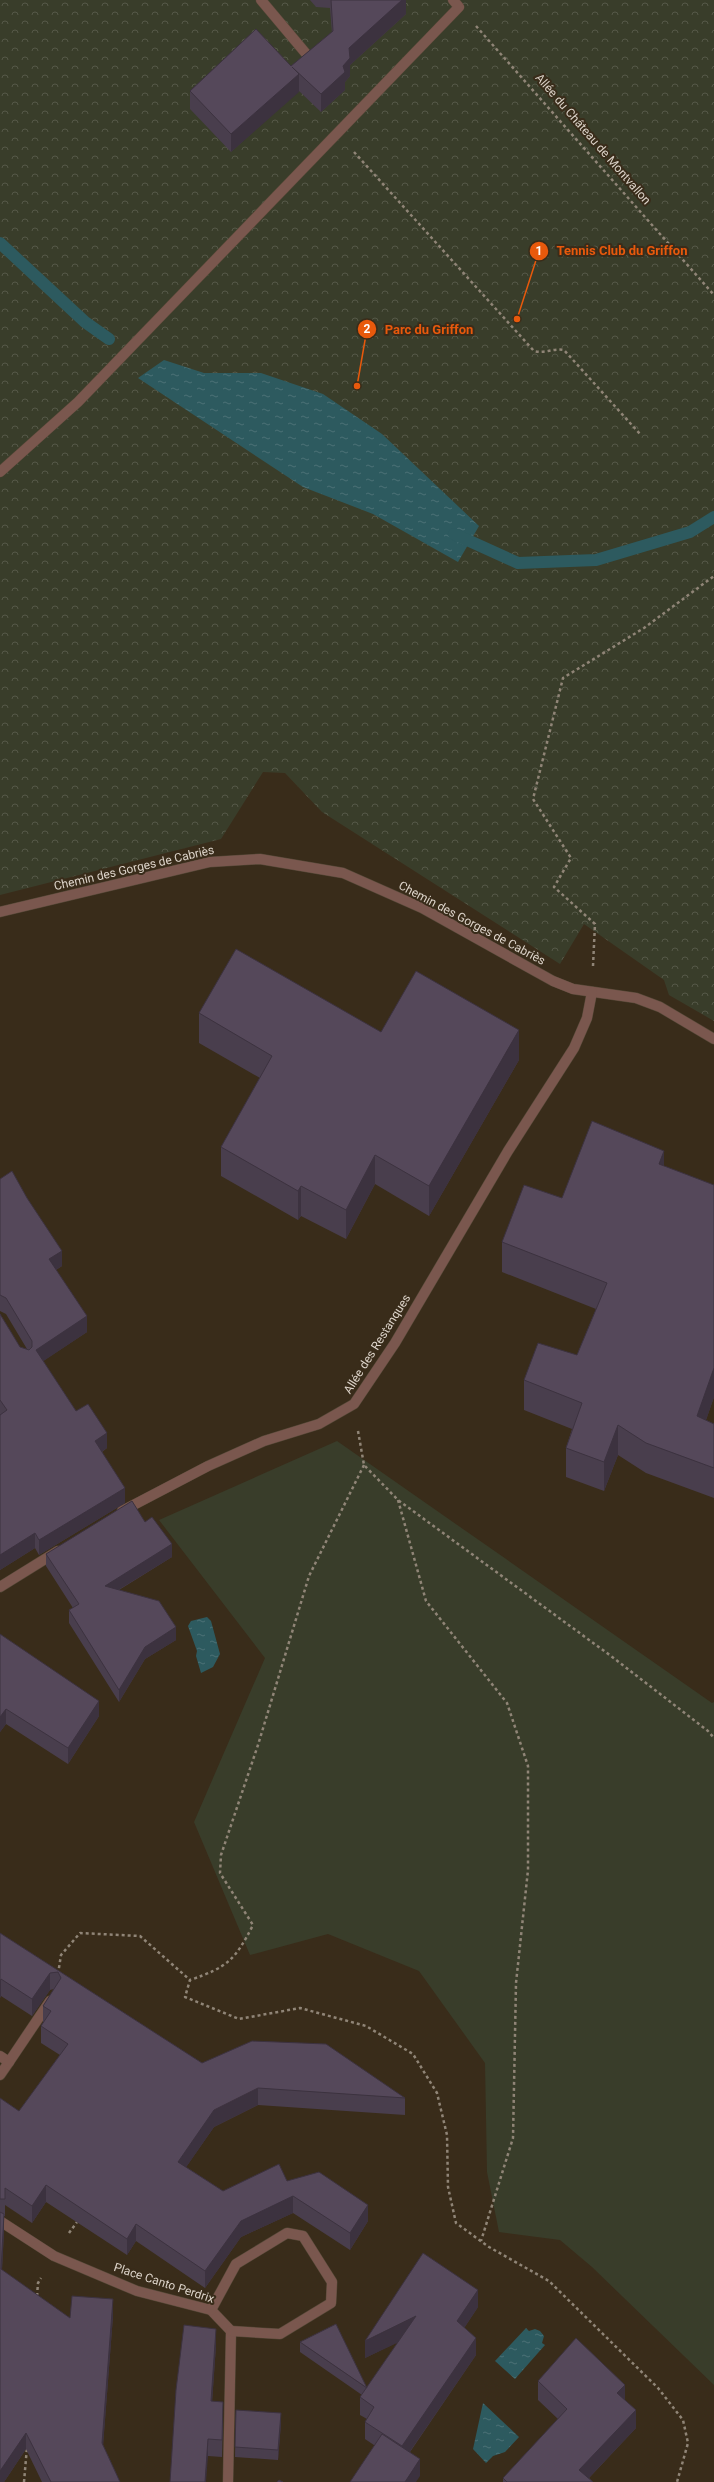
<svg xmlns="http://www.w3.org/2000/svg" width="714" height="2482" font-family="Roboto,sans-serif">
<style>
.grass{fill:#393d2a}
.park{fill:url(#park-crowns)}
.water{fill:url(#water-ripples)}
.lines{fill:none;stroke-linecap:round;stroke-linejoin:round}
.stream{stroke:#2d5a5f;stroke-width:12}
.lane-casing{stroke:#534736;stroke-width:11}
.street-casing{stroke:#534736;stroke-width:11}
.path{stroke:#908577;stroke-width:2.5;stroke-dasharray:3 3;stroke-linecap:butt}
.lane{stroke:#7a574e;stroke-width:10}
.street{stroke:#7a574e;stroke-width:10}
.wall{fill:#493e4d}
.shaded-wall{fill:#3c323f}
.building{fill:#55485a;stroke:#3c323f}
.labels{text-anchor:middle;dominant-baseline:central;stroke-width:4;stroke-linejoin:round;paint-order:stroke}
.street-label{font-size:12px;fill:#ddd4ca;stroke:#392c1a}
.leader{fill:none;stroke:#e8590c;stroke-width:1.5}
.callout-dot{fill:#e8590c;stroke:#392c1a;stroke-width:1.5}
.mark-label{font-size:12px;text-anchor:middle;font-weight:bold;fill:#fff}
.callout-label{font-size:13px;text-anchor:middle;font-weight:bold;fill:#e8590c;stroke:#392c1a;stroke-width:4;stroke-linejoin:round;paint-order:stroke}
</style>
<defs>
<pattern id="park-crowns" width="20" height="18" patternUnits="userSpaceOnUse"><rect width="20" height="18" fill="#393d2a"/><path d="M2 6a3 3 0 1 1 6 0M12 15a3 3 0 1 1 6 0" fill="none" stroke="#555848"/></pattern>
<pattern id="water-ripples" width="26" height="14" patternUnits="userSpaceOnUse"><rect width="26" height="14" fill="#2d5a5f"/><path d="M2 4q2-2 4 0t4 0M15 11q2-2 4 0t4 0" fill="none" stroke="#4b7175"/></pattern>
</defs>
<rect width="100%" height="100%" fill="#392c1a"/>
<!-- grass -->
<path class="grass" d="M337,1441L712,1703L714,1702V2385L592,2267L560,2240L499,2232L487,2172L485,2063L419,1971L328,1934L250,1955L194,1822L265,1658L159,1520Z"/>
<!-- park -->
<path class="park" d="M0,0H714V1021L669,995L664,980L584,924L560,964L322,812L285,773L263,772L221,839L0,895Z"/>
<!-- water -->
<g class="water">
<path d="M164,360L204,373H261L323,394L382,434L479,526L458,562L373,514L303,487L138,378Z"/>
<path d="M207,1617L211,1621L220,1654L213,1667L201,1673L196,1656L197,1651L188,1626L191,1621Z"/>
<path d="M526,2328L529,2331L535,2329L540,2331L544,2336L542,2343L545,2345L515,2379L495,2361Z"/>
<path d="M483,2403L519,2437L505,2452L493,2456L486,2463L473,2449Z"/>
</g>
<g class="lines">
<!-- stream -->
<g class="stream">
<path d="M0,243L85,322L109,339"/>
<path d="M454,534L518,563L596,560L690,532L714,517"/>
</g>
<!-- lane casing -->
<g class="lane-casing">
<g id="lane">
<path d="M261,0L308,56"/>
<path d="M0,472L78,402L459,7L453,0"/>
</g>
</g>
<!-- street casing -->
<g class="street-casing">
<g id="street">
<path d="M0,912L210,862L260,859L343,873L422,908L553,981L573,989L636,998L660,1007L714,1039"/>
<path d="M122,1511L208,1466L264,1441L319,1424L354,1404L395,1343L508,1151L574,1048L587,1018L592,992"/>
<path d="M0,1587L58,1551"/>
<path d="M0,2056L9,2062L0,2075"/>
<path d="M9,2062L50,2001"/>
<path d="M0,2221L54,2256L137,2291L211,2310L231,2331L228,2482"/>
<path d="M211,2310L236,2264L287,2233L303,2236L332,2282L331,2303L280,2334L231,2331"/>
</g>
</g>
<!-- path -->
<g class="path">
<path d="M476,26L714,295"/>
<path d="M354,152L534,351C545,354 553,348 564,350L640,434"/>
<path d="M593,966L595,924L554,887L571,858L533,799L563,678L644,628L714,576"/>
<path d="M358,1431L364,1465L398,1500L611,1656L708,1731L714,1738"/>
<path d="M364,1465L309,1576L258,1745L221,1855L220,1873L253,1925C235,1960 228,1967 190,1980L185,1997L239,2019L300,2008L366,2026L413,2054L437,2093L447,2135L448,2187L456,2223L489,2247L549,2281L658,2388L683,2420L688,2443L677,2482"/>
<path d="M398,1500L426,1601L507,1703L528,1766V1870L516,1983L513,2138L481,2241"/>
<path d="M58,1974L61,1955L80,1933L140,1936L190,1980"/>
<path d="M69,2233L77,2222"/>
<path d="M37,2296L38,2283L41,2278"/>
<path d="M24,2482L27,2447"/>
</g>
<!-- lane -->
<use href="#lane" class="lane"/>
<!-- street -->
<use href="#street" class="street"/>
</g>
<!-- wall -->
<g class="wall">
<path d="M310,0H406V14L350,65V76L345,82V90L321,112L299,91L231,152L190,109V91L291,66L332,33L330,8L316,7Z"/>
<path d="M199,1013L381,1032L519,1060L429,1216L375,1184L346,1239L301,1216L298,1220L221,1176V1147L260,1078L199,1043Z"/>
<path d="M664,1166L714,1397L706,1420L714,1424V1498L646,1473L618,1455L604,1491L566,1477V1448L572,1429L524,1410V1380L577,1355L596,1309L502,1272V1242L562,1198Z"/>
<path d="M0,1179L62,1266L56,1270L87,1332L43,1361L76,1411L107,1448L102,1452L125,1503L39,1555L35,1548L0,1570V1314L20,1347L27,1349L6,1314L0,1311Z"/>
<path d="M145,1522L172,1557L119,1590L176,1640L145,1659L119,1702L69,1623V1610L73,1608L46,1566V1554Z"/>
<path d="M0,1634L99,1716L68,1764L6,1724L0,1732Z"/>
<path d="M0,1933L202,2063L405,2098V2115L258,2105L214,2127L186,2167L223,2191L287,2181L368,2221L350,2250L293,2213L241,2237L205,2288L136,2241L127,2255L46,2202L32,2223L5,2205V2216H4V2231L2,2270L70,2318L113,2316L103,2445L120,2482H42L26,2449L4,2482H0V2098L19,2111L60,2055L41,2043V2026L43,2023V2006L54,1989L50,1990L32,2016L1,1996L0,1998Z"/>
<path d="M478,2307L464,2328L476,2355L410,2452L420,2476L365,2439V2422L367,2419L360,2415V2397L362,2395L300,2352V2342L367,2388L398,2342L365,2358V2341Z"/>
<path d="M216,2345L212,2402L223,2419L222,2457L208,2456L170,2482Z"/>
<path d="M538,2381L625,2400L636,2428L589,2478L593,2482H503V2478L558,2419L538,2400Z"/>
<path d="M236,2410L281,2423L278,2460L235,2457Z"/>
</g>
<!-- shaded-wall -->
<g class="shaded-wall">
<path d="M402,0H406V14L350,65V76L345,82V90L321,112V94L349,48Z"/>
<path d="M299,74V92L231,152V134Z"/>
<path d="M519,1030V1060L429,1216V1186Z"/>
<path d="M664,1151V1180L659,1164Z"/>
<path d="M375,1155V1184L346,1239V1210Z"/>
<path d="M301,1186V1216L298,1220V1191Z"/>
<path d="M62,1251V1266L49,1274V1259Z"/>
<path d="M87,1316V1332L36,1366V1350Z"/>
<path d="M714,1368V1397L697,1446V1416Z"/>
<path d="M618,1425V1455L604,1491V1462Z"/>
<path d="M107,1433V1448L95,1456V1441Z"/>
<path d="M125,1488V1503L39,1555V1540Z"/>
<path d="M35,1533V1548L0,1570V1555Z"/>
<path d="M172,1544V1557L105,1598V1586Z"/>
<path d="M176,1627V1640L145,1659L119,1702V1690L145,1647Z"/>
<path d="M99,1701V1716L68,1764V1748Z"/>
<path d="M6,1709V1724L0,1732V1717Z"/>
<path d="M50,1973V1990L32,2016V1999Z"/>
<path d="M1,1979V1996L0,1998V1981Z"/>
<path d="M258,2088V2105L214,2127L178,2179V2162L214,2110Z"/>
<path d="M46,2185V2202L32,2223V2206Z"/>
<path d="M293,2196V2213L241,2237L205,2288V2271L241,2221Z"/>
<path d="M368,2205V2221L350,2250V2233Z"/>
<path d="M4,2214V2231L1,2286V2269Z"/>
<path d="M136,2224V2241L127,2255V2239Z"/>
<path d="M478,2290V2307L457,2339V2321Z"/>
<path d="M113,2299V2316L102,2460V2443Z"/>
<path d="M416,2316V2334L365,2358V2341Z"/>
<path d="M216,2329V2345L211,2418V2401Z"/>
<path d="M476,2338V2355L402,2463V2446Z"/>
<path d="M625,2385V2403L617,2393Z"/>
<path d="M636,2410V2428L585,2482L579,2470Z"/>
<path d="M281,2413V2423L278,2460V2450Z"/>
<path d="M26,2433V2449L4,2482H0V2471Z"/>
<path d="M208,2439V2456L206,2482H205Z"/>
<path d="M420,2459V2476L416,2482H405Z"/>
</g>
<!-- building -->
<g class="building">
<path d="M331,0H402L349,48L350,58L343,66L345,72L321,94L292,67L299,74L231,134L190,91L256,29L291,66L333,31Z"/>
<path d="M236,949L381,1032L416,971L519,1030L429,1186L375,1155L346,1210L301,1186L298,1191L221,1147L272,1056L199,1013Z"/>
<path d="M592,1121L664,1151L659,1164L714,1185V1368L697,1416L714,1424V1468L646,1443L618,1425L604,1462L566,1448L582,1403L524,1380L538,1343L577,1355L607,1283L502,1242L524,1185L562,1198Z"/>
<path d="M12,1171L27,1198L62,1251L49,1259L87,1316L36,1350L76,1411L88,1404L107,1433L95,1441L125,1488L39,1540L35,1533L0,1555V1415L7,1410L0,1400V1314L20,1347L29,1350L32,1347V1341L6,1298L0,1295V1179Z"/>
<path d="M132,1501L145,1522L152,1517L172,1544L105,1586L159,1601L176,1627L145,1647L119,1690L69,1610L79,1604L46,1554Z"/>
<path d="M0,1634L99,1701L68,1748L6,1709L0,1717Z"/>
<path d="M0,1933L202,2063L252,2041L326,2044L405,2098L258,2088L214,2110L178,2162L223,2191L279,2164L287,2181L319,2172L368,2205L350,2233L293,2196L241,2221L205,2271L136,2224L127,2239L46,2185L32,2206L5,2188V2199H0V2098L19,2111L68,2044L41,2026L51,2011L43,2006L61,1978L58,1972L50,1973L32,1999L1,1979L0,1981Z"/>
<path d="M0,2212L4,2214L1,2269L70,2318L72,2296L113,2299L102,2443L120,2482H51L26,2433L0,2471Z"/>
<path d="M423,2253L478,2290L457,2321L476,2338L402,2446L365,2422L374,2407L360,2397L416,2316L365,2341Z"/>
<path d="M336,2324L367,2388L300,2342Z"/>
<path d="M184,2325L216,2329L211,2401L223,2402L222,2440L208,2439L205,2482H170L176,2390Z"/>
<path d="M576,2338L625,2385L617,2393L636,2410L579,2470L593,2482H507L503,2478L567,2409L538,2381Z"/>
<path d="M236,2410L281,2413L278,2450L235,2447Z"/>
<path d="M382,2434L420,2459L405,2482H350Z"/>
<path d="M279,2480L283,2482H277Z"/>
</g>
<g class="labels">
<!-- street labels -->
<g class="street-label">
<text transform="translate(593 139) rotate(49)">Allée du Château de Montvallon</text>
<text transform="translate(134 868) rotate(-13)">Chemin des Gorges de Cabriès</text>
<text transform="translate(472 923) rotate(28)">Chemin des Gorges de Cabriès</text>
<text transform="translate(377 1344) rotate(-58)">Allée des Restanques</text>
<text transform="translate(164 2283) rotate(18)">Place Canto Perdrix</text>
</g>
</g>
<!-- callouts -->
<path class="leader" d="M517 319L539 251M357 386L367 329"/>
<g class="callout-dot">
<circle cx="517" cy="319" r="4"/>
<circle cx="357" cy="386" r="4"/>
<circle cx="539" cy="251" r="10"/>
<circle cx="367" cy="329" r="10"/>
</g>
<g class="mark-label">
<text x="539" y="255">1</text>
<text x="367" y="333">2</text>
</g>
<g class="callout-label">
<text x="622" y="255">Tennis Club du Griffon</text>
<text x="429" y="334">Parc du Griffon</text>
</g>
</svg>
